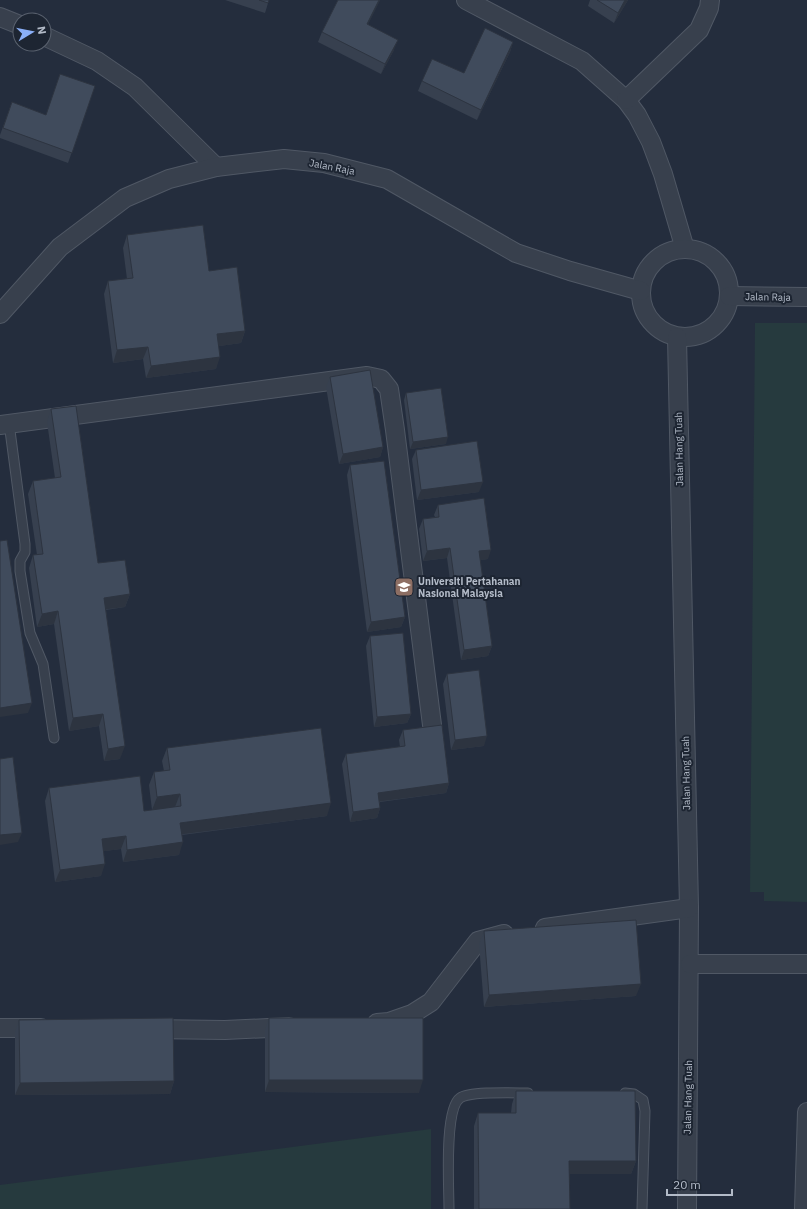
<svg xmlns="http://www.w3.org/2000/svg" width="807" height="1209" font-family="'IBM Plex Sans',sans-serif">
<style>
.green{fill:#263a3e}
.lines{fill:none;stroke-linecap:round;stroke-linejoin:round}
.service-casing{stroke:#505865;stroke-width:11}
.minor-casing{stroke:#505865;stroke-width:20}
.service{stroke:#38404d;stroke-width:9}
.minor{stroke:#38404d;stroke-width:18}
.wall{fill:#37404f}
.shaded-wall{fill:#2d3440}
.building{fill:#404b5c;stroke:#2d3440}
.labels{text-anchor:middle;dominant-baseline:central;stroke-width:4;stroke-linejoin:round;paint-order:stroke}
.street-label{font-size:10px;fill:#b3bbc8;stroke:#1d2532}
.poi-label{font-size:10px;font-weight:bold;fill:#b3bbc8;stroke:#1d2532;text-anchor:start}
</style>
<rect width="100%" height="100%" fill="#242d3d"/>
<!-- green -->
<g class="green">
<path d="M755,323H807V902L764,901V892H750Z"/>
<path d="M431,1129V1209H0V1185Z"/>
</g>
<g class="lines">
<!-- service casing -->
<g class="service-casing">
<g id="service">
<path d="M9,423L25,544V552L20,561V571L30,633L43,664L54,738"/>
<path d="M625,1093L634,1094L643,1100L645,1111L642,1209"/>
<path d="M449,1209C449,1187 444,1109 460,1098C470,1091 514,1093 528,1093"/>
</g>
</g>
<!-- minor casing -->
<g class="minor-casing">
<g id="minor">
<path d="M466,0L582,61L626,100L637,115L651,142L663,174L685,249"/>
<path d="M0,17L20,25"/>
<path d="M44,36L97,61L135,87L216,167"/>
<path d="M626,100L699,30L709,8L710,0"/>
<circle cx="685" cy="293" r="44"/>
<path d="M729,296L807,297"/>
<path d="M0,314L60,247L125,198L169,179L216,167L284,159L324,163L387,179L516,253L570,271L641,291"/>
<path d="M677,337L689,908L687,1209"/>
<path d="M0,425L367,376L381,379L389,389L395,430L432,725"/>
<path d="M545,928L689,908"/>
<path d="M690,964H807"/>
<path d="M377,1023L389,1022L412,1014L431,1002L478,941L504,934"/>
<path d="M0,1028H41"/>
<path d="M149,1029L225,1030L289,1027"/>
<path d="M804,1209L807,1112"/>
</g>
</g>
<!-- service -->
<use href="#service" class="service"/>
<!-- minor -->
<use href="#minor" class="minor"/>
</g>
<!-- wall -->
<g class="wall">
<path d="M225,0H269L265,13Z"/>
<path d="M338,0H380L368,24L394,50L381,74L318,42L322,32Z"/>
<path d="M590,0H628L614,23L588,6Z"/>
<path d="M513,42L510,52L477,120L418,91L422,81L464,73Z"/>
<path d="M95,86L68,163L0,138V135L12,102L46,115Z"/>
<path d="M127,235L209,271L245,331L241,343L219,346L216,369L146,378L143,359L113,363L104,294L108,281L127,279L123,248Z"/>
<path d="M330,377L383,447L380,457L339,464L326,387Z"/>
<path d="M406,393L446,444L410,449L404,400Z"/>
<path d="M51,409L98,563L130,594L125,607L106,610L120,759L104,761L99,726L69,731L54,624L37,627L29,568L33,555H37L28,494L33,481L55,478L47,422Z"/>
<path d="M416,450L479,492L417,500L412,459Z"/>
<path d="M350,465L405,617L401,627L367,632L347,475Z"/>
<path d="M438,505L488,559L480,560L492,646L488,656L461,660L447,558L423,561L419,529L423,519L435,517L434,515Z"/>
<path d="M370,636L411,714L407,723L374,727L366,646Z"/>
<path d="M447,674L484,746L451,750L443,684Z"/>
<path d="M403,730L449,783L446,793L380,802V808L377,818L350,822L342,764L346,754L400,747L399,740Z"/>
<path d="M167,748L327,816L182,835L179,855L123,862L121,849L104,851L101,876L55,882L45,801L49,788L144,811L175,807L152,810L149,785L154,772L164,771L162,761Z"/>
<path d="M484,931L636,996L484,1007L479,944Z"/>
<path d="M269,1018L419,1093L265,1092V1030Z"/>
<path d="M19,1020L174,1081L170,1094L15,1095V1032Z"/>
<path d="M516,1091L636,1161L631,1174H569L570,1209H474V1126L478,1113H511L512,1104Z"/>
</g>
<!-- shaded-wall -->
<g class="shaded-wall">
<path d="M379,0H380L363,34L367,24Z"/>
<path d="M625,0H628L614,23L618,13Z"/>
<path d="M398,40L394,50L381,74L385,64Z"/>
<path d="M513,42L510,52L477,120L481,110Z"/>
<path d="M245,331L241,343L213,347L217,334Z"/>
<path d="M148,347L143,359L113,363L117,350Z"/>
<path d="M220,357L216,369L146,378L151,366Z"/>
<path d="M448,437L446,444L410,449L413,442Z"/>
<path d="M383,447L380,457L339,464L343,454Z"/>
<path d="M483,482L479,492L417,500L421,490Z"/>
<path d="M450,548L447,558L423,561L427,551Z"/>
<path d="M491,550L488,559L475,561L479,551Z"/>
<path d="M130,594L125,607L100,610L104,598Z"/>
<path d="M58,611L54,624L37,627L42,614Z"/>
<path d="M405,617L401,627L367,632L371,622Z"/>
<path d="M492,646L488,656L461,660L464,650Z"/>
<path d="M32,703L28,713L0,717V708Z"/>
<path d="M103,714L99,726L69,731L73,718Z"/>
<path d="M411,714L407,723L374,727L377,717Z"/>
<path d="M487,736L484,746L451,750L455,740Z"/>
<path d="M125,746L120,759L104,761L108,749Z"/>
<path d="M449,783L446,793L375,802L378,793Z"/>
<path d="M180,794L175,807L152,810L157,797Z"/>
<path d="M331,803L327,816L176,835L180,823Z"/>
<path d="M380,808L377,818L350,822L353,812Z"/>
<path d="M22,833L18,842L0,845V835Z"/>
<path d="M126,836L121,849L98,852L102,839Z"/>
<path d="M183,842L179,855L123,862L127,850Z"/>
<path d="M105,864L101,876L55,882L60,870Z"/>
<path d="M641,984L636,996L484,1007L489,995Z"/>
<path d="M269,1080H423L419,1093L265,1092Z"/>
<path d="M174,1081L170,1094L15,1095L20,1083Z"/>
<path d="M569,1161H636L631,1174H565Z"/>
</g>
<!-- building -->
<g class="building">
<path d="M259,0H269L268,3Z"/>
<path d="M338,0H379L367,24L398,40L385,64L322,32Z"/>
<path d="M597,0H625L618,13Z"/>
<path d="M485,28L513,42L481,110L422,81L432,59L464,73Z"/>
<path d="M60,74L95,86L72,153L3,128L12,102L46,115Z"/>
<path d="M203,225L209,271L237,267L245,331L217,334L220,357L151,366L148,347L117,350L108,281L133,278L127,235Z"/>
<path d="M370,370L383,447L343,454L330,377Z"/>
<path d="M441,388L448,437L413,442L406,393Z"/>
<path d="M76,406L98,563L125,560L130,594L104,598L125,746L108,749L103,714L73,718L58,611L42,614L33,555L43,554L33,481L61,477L51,409Z"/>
<path d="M477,441L483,482L421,490L416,450Z"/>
<path d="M384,461L405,617L371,622L350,465Z"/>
<path d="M484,498L491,550L479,551L492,646L464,650L450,548L427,551L423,519L439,517L438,505Z"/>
<path d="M7,540L32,703L0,708V541Z"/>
<path d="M403,633L411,714L377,717L370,636Z"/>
<path d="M479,670L487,736L455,740L447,674Z"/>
<path d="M442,725L449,783L378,793L380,808L353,812L346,754L405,746L403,730Z"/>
<path d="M321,728L331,803L180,823L183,842L127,850L126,836L102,839L105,864L60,870L49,788L140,776L144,811L181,806L180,794L157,797L154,772L170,770L167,748Z"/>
<path d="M13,757L22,833L0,835V759Z"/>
<path d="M636,920L641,984L489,995L484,931Z"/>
<path d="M173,1018L174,1081L20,1083L19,1020Z"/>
<rect x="269" y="1018" width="154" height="62"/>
<path d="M516,1091H635L636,1161H569L570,1209H479L478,1113H516Z"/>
</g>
<!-- icons -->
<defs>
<g id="university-square" transform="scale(1)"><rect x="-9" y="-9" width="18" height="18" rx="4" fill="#8d6e63" stroke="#1d2532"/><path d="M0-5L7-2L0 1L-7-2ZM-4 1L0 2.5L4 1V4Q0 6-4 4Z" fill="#fff"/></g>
</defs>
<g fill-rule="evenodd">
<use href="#university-square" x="404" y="587"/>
</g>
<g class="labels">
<!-- street labels -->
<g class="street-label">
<text transform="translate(332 167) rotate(11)">Jalan Raja</text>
<text transform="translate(768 297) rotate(1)">Jalan Raja</text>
<text transform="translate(679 449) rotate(-91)">Jalan Hang Tuah</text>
<text transform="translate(686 773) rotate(-91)">Jalan Hang Tuah</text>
<text transform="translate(688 1097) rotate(-89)">Jalan Hang Tuah</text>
</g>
<!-- poi labels -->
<g class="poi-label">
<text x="418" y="581">Universiti Pertahanan<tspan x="418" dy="12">Nasional Malaysia</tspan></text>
</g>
</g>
<!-- north arrow -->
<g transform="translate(32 32) rotate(80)"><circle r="19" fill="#1d2532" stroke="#59616e"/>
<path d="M0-3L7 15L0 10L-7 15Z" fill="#8aaff7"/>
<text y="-6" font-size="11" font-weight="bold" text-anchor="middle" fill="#b3bbc8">N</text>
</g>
<!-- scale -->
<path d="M667 1189v6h65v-6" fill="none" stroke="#b3bbc8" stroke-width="2"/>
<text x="673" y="1189" font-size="12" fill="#b3bbc8" stroke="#1d2532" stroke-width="3" paint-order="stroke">20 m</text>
</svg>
